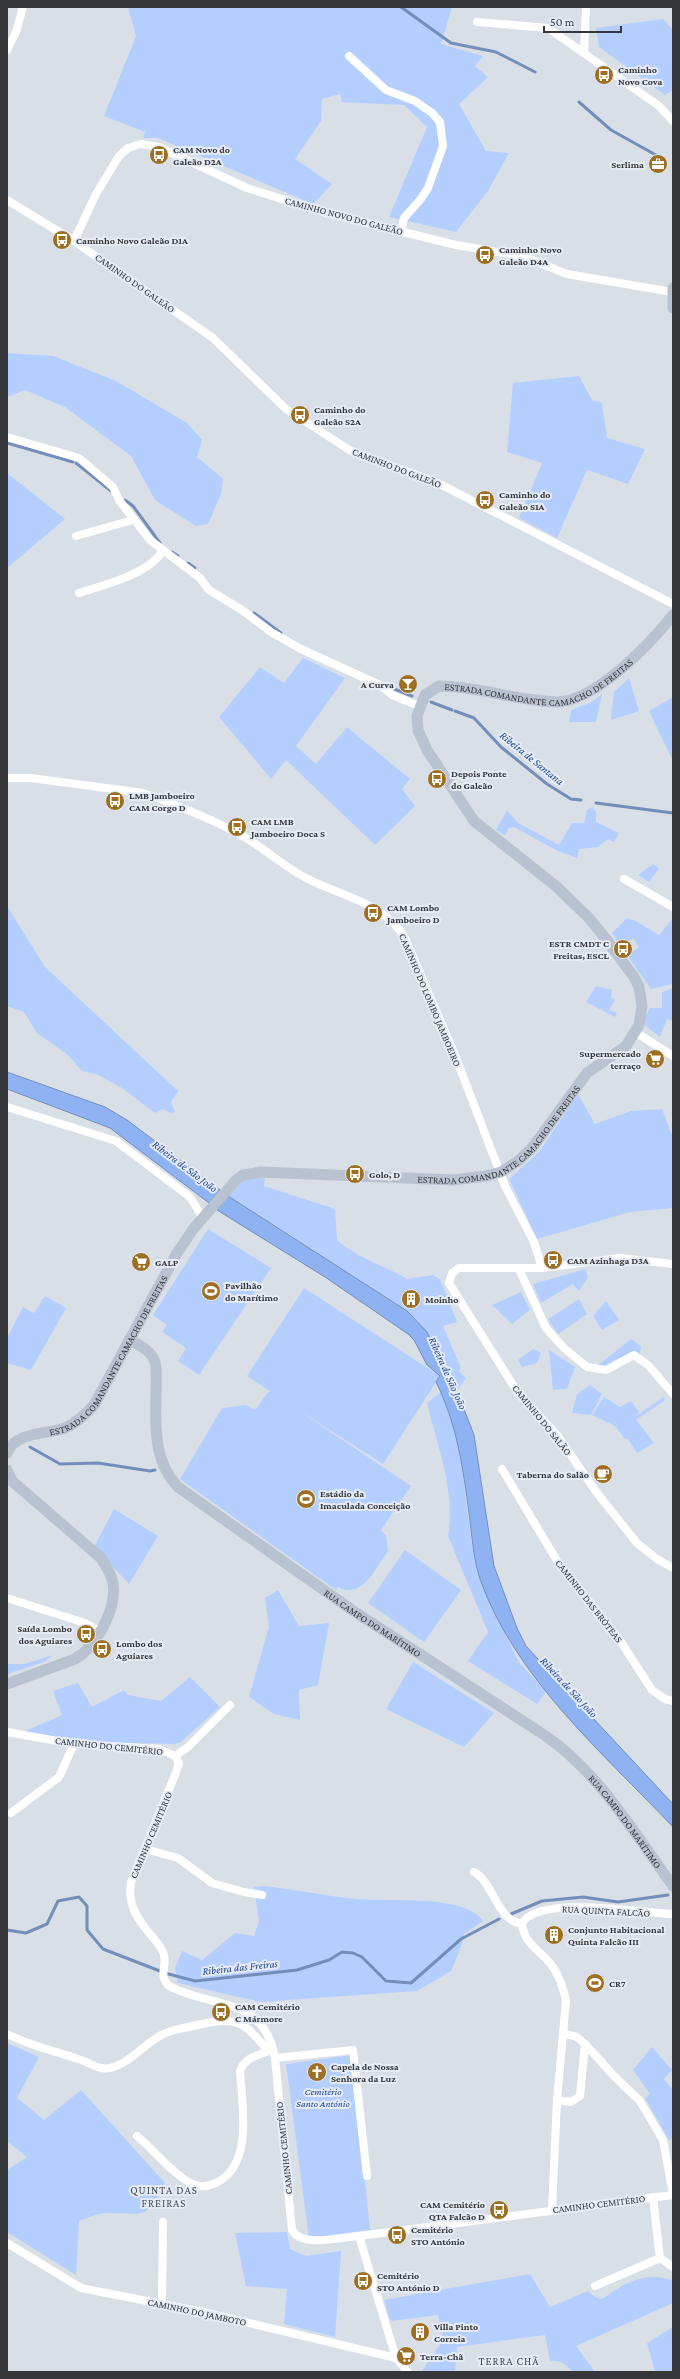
<svg xmlns="http://www.w3.org/2000/svg" width="680" height="2379" font-family="'Crimson Pro',serif">
<style>
.green{fill:#b4cfff}
.water{fill:#8fb3f2;stroke:#748ebb}
.lines{fill:none;stroke-linecap:round;stroke-linejoin:round}
.stream{stroke:#748ebb;stroke-width:3}
.minor{stroke:#fff;stroke-width:8}
.secondary{stroke:#b9c2d0;stroke-width:11}
.labels{text-anchor:middle;dominant-baseline:central;stroke-width:4;stroke-linejoin:round;paint-order:stroke}
.poi-label{font-size:10px;font-weight:bold;fill:#35373a;stroke:#e6ecf5;text-anchor:start}
.street-label{font-size:10px;fill:#35373a;stroke:#e6ecf5}
.park-label{font-size:10px;font-style:italic;fill:#1c438c;stroke:#e6ecf5}
.water-label{font-size:11px;font-style:italic;fill:#204891;stroke:#e6ecf5}
.neighbourhood-label{font-size:11px;letter-spacing:1px;fill:#454951;stroke:#e6ecf5}
</style>
<rect width="100%" height="100%" fill="#d9dfe7"/>
<!-- green -->
<g class="green">
<path d="M128,7H452L441,44L483,56L475,66L488,77L459,104L486,151L509,153L488,191L456,232L389,217L427,127L404,105L342,102L340,94L322,99L321,121L295,159L332,184L313,204L158,138H143L145,132L104,116L136,36Z"/>
<path d="M663,19L673,30V90L665,95L599,47L596,28Z"/>
<path d="M7,353L53,356L116,381L187,423L202,440L197,457L223,479L221,494L208,524L196,526L155,500L131,456L65,407L25,390L7,397Z"/>
<path d="M579,376L592,400L602,403L607,438L645,449L628,484L587,470L557,538L519,518L542,463L507,452L513,383Z"/>
<path d="M7,473L65,519L7,568Z"/>
<path d="M303,658L345,678L296,746L316,764L347,727L410,779L402,789L415,806L375,845L286,760L271,779L219,717L260,667L284,683Z"/>
<path d="M629,678L639,711L611,720L614,692Z"/>
<path d="M602,694L596,722H569L571,710L592,702Z"/>
<path d="M673,697V761L649,711Z"/>
<path d="M592,807L596,812V822L619,833L614,842L608,839L598,847L579,849L577,858L558,851L514,827L509,828L505,835L496,830L507,810L518,823L559,845L572,823H584L587,810Z"/>
<path d="M653,864L659,868L649,882L638,875Z"/>
<path d="M7,906L45,967L178,1091L171,1102L175,1112L170,1113C164,1108 161,1109 155,1113L122,1088L96,1074L82,1071L68,1055L37,1033L24,1012L7,1006Z"/>
<path d="M627,918L636,921L659,935L673,918V984L651,989L627,955L639,947L633,938L621,946L612,933Z"/>
<path d="M596,986L612,990L611,997L615,1000L609,1010L617,1013L615,1017L586,1002Z"/>
<path d="M673,988V1021L667,1019L660,1037L642,1023L650,1008H662V992Z"/>
<path d="M578,1094L595,1124L631,1111L662,1109L673,1138V1208L630,1212L537,1239L509,1179L539,1152Z"/>
<path d="M256,1176L265,1178L264,1186L335,1209L337,1240C357,1258 384,1265 407,1279L433,1275L440,1279L457,1322L443,1326L461,1368L459,1371L466,1378L457,1391L427,1332L407,1311L228,1196L245,1179Z"/>
<path d="M208,1229L271,1268L199,1375L178,1361L186,1348L162,1332L167,1325L153,1315Z"/>
<path d="M586,1269L588,1278L579,1291L573,1284L541,1303L533,1284Z"/>
<path d="M304,1288L440,1376L383,1464L295,1408L411,1486L381,1530L386,1536L388,1551C376,1567 362,1601 338,1587L336,1590L180,1479L222,1408L246,1405L255,1410L268,1392H271L247,1376Z"/>
<path d="M521,1292L530,1310L512,1324L492,1305Z"/>
<path d="M45,1296L66,1308L31,1370L7,1363V1338L23,1307L34,1313Z"/>
<path d="M579,1299L587,1314L558,1334L548,1319Z"/>
<path d="M606,1301L619,1320L602,1330L593,1316Z"/>
<path d="M631,1339L641,1346L639,1356L607,1366H597Z"/>
<path d="M533,1349L541,1353L537,1363L522,1367L518,1360Z"/>
<path d="M549,1350L575,1367L567,1389L553,1390Z"/>
<path d="M590,1385L602,1394L591,1415L572,1413L577,1394Z"/>
<path d="M441,1392L452,1421L460,1451L472,1546L480,1579L518,1661L546,1692L537,1704L468,1661L488,1632L448,1536C456,1492 437,1445 427,1403Z"/>
<path d="M604,1397L620,1407L631,1401L639,1412L635,1417L663,1397L665,1400L636,1420L654,1443L637,1453L628,1439L624,1438L615,1426L592,1415Z"/>
<path d="M114,1509L158,1536L129,1584L94,1547Z"/>
<path d="M405,1550L461,1590L424,1642L368,1603Z"/>
<path d="M278,1590L299,1626L329,1623L318,1685L299,1690L300,1720L274,1714L249,1697L269,1627L265,1598Z"/>
<path d="M53,1655L44,1662L7,1674V1664H24Z"/>
<path d="M413,1662L494,1713L464,1747L386,1709Z"/>
<path d="M190,1677L220,1707L181,1742L174,1744L79,1742L21,1733L62,1715L53,1691L78,1683L92,1707L124,1690L128,1695L161,1701Z"/>
<path d="M263,1886C294,1889 325,1896 357,1899C386,1902 466,1894 483,1921L464,1934L461,1947L451,1971L417,1991L260,2002L178,1983L175,1968L182,1951L202,1960L235,1933L254,1936L259,1921L254,1887Z"/>
<path d="M594,1972L604,1976L596,1994L586,1990Z"/>
<path d="M7,2043L39,2057L17,2098L44,2120L81,2090L165,2183C145,2222 145,2213 106,2213C98,2213 87,2218 79,2221L76,2275L7,2232V2170L27,2157L7,2141Z"/>
<path d="M652,2047L672,2070L664,2079L673,2090V2139L669,2140L645,2098L650,2094L633,2070Z"/>
<path d="M352,2055L370,2230L309,2238L286,2064Z"/>
<path d="M287,2232L290,2249L306,2256L341,2251L335,2337L284,2324L287,2289L246,2286L235,2233Z"/>
<path d="M530,2274L550,2307L588,2291L595,2297L602,2299C625,2283 644,2271 672,2280L673,2303L576,2346L595,2372H572C567,2364 559,2360 550,2361L545,2335L457,2347L455,2372H421L443,2340L438,2315L391,2321L384,2300Z"/>
<path d="M673,2327V2372H655L647,2343Z"/>
</g>
<!-- water -->
<g class="water">
<path d="M7,1072L105,1107L127,1120L220,1190L209,1203L110,1128L7,1089Z"/>
<path d="M228,1196L407,1311L427,1332L457,1391L474,1435L494,1566L517,1628L526,1646L673,1804V1827C602,1752 515,1678 480,1579C473,1557 472,1535 469,1513C463,1468 457,1424 436,1382L440,1376L427,1365L414,1340L408,1334L325,1277L217,1210Z"/>
</g>
<g class="lines">
<!-- stream -->
<g class="stream">
<path d="M401,7L451,43L496,52L535,72"/>
<path d="M579,102L611,130L663,159"/>
<path d="M7,443L73,462"/>
<path d="M76,463L111,491"/>
<path d="M125,500L133,506L160,543"/>
<path d="M172,552L178,556"/>
<path d="M188,563L195,568"/>
<path d="M254,613L281,633"/>
<path d="M392,688L412,696"/>
<path d="M431,702L452,710"/>
<path d="M455,711L474,718L501,747L547,784L571,799L581,800"/>
<path d="M596,803L673,813"/>
<path d="M30,1447L60,1464L98,1463L150,1471L155,1470"/>
<path d="M511,1914L542,1901L583,1897L618,1902L668,1895"/>
<path d="M7,1930L26,1933L47,1924L58,1901L79,1897L87,1906V1930L103,1949L165,1973L195,1981L297,1970L329,1960L342,1952L353,1953L362,1957L386,1981L411,1983L461,1939L499,1919"/>
</g>
<!-- minor -->
<g class="minor">
<path d="M477,22L548,28L659,106L673,121"/>
<path d="M7,50L16,32L23,7"/>
<path d="M584,53L586,7"/>
<path d="M349,56L386,90L415,101L432,113L440,122L443,146L428,188L420,200L404,218L401,232"/>
<path d="M7,200L74,241L213,338L286,409L351,451L436,482L673,604"/>
<path d="M74,241L96,194L119,156L128,148L141,144L159,147L247,188L326,213L456,245L522,256L567,274L672,292"/>
<path d="M7,437L79,458L113,487L119,500L150,540L200,578L209,590L242,610L271,632L301,649L380,685L392,695L419,706"/>
<path d="M76,536L133,520"/>
<path d="M79,593C104,585 148,574 162,552"/>
<path d="M7,778H31L143,793C174,804 212,819 241,835C264,848 284,867 308,879C341,896 385,903 405,938L455,1055L505,1186L534,1242L542,1268"/>
<path d="M624,879L673,907"/>
<path d="M635,1032L673,1056"/>
<path d="M7,1107L116,1141L190,1197L203,1218"/>
<path d="M673,1264L620,1258L542,1268H459L452,1273L449,1283L518,1393L557,1435L597,1493L637,1543L657,1559L673,1568"/>
<path d="M519,1269L546,1328L564,1348L587,1367L606,1370L634,1355L648,1365L673,1394"/>
<path d="M502,1469L559,1564L619,1639L652,1690L665,1699L673,1701"/>
<path d="M7,1598L85,1623L100,1631"/>
<path d="M7,1732L74,1744L160,1749L175,1756L179,1763L175,1775L131,1882C127,1907 139,1921 154,1939C158,1944 163,1949 164,1955C167,1967 158,1976 169,1986C212,2009 264,1995 275,2058L292,2230C301,2248 342,2237 359,2236L673,2195"/>
<path d="M175,1756L188,1747L230,1705"/>
<path d="M11,1813L59,1777L74,1744"/>
<path d="M145,1849L178,1858L212,1883L244,1892L262,1895"/>
<path d="M474,1872C494,1883 497,1921 522,1924"/>
<path d="M563,2033L577,2037L585,2044L614,2076L640,2101L663,2140L673,2194"/>
<path d="M7,2034C33,2047 52,2050 78,2059C89,2062 99,2071 110,2068C128,2064 143,2046 158,2037C168,2030 181,2029 193,2026C234,2017 241,2017 268,2051"/>
<path d="M275,2058L353,2050L367,2176"/>
<path d="M557,2100L571,2102L580,2096L585,2044"/>
<path d="M137,2136C154,2150 176,2178 195,2185C202,2188 209,2186 216,2183C254,2165 242,2104 240,2071C245,2057 259,2055 271,2050"/>
<path d="M653,2197L660,2258L673,2267"/>
<path d="M552,2210L557,2100L566,2001C564,1989 558,1973 550,1963C539,1950 524,1943 522,1924C536,1894 643,1913 673,1914"/>
<path d="M359,2236L396,2358L408,2372"/>
<path d="M7,2243L81,2288L203,2312L396,2358"/>
<path d="M595,2286L660,2258"/>
<path d="M162,2304L163,2222"/>
</g>
<!-- secondary -->
<g class="secondary">
<path d="M673,288V308"/>
<path id="s1" d="M129,1340C142,1346 154,1352 156,1367C158,1407 147,1455 178,1487L352,1610L546,1736C600,1774 634,1833 673,1886"/>
<path id="s2" d="M7,1453C14,1432 48,1434 65,1428C76,1423 86,1414 94,1405L177,1253L194,1228L236,1180L243,1175L261,1172L453,1180L486,1176L501,1172L518,1161L532,1148L587,1073L626,1046L639,1025L642,1006L639,987L634,977L606,939L589,918L557,887L474,821L427,750L418,730L417,716L425,695L439,686C478,686 517,701 556,702C595,702 650,644 673,615"/>
<path d="M7,1470L12,1481L101,1558C106,1566 111,1573 113,1583C117,1609 97,1646 75,1659L7,1684"/>
</g>
</g>
<!-- icons -->
<defs>
<g id="bus-disc" transform="scale(1)"><circle r="9.5" fill="#9e6e21" stroke="#e6ecf5"/><path d="M-5-6H5V4H4V6H2V4H-2V6H-4V4H-5ZM-3.5-4V0h7V-4ZM-3.5 1.2v1.5H-2V1.2ZM2 1.2v1.5H3.5V1.2Z" fill="#fff"/></g>
<g id="office-disc" transform="scale(1)"><circle r="9.5" fill="#9e6e21" stroke="#e6ecf5"/><path d="M-6-3h4V-5.5h4V-3h4V5H-6ZM-1-4.5V-3h2v-1.5ZM-6 0V1H6V0Z" fill="#fff"/></g>
<g id="bar-disc" transform="scale(1)"><circle r="9.5" fill="#9e6e21" stroke="#e6ecf5"/><path d="M-6-5H6L.8 .8V4.5H3.5V6h-7V4.5H-.8V.8Z" fill="#fff"/></g>
<g id="supermarket-disc" transform="scale(1)"><circle r="9.5" fill="#9e6e21" stroke="#e6ecf5"/><path d="M-6-5.5h2.5l.6 2H6L4.5 2H-2.5L-4.4-4H-6ZM-1.5 3.2a1.3 1.3 0 1 0 .1 0ZM3 3.2a1.3 1.3 0 1 0 .1 0Z" fill="#fff"/></g>
<g id="stadium-disc" transform="scale(1)"><circle r="9.5" fill="#9e6e21" stroke="#e6ecf5"/><path d="M0-5a6.5 5 0 1 0 0 10a6.5 5 0 1 0 0-10ZM-3.5-1.8h7v3.6h-7Z" fill="#fff"/></g>
<g id="building-disc" transform="scale(1)"><circle r="9.5" fill="#9e6e21" stroke="#e6ecf5"/><path d="M-4-6H4V6H1V3H-1V6H-4ZM-2.5-4.3h1.7v1.8h-1.7ZM.8-4.3h1.7v1.8H.8ZM-2.5-1h1.7V.8h-1.7ZM.8-1h1.7V.8H.8Z" fill="#fff"/></g>
<g id="cafe-disc" transform="scale(1)"><circle r="9.5" fill="#9e6e21" stroke="#e6ecf5"/><path d="M-5.5-4.5H6V0H3Q3 3.5 0 3.5H-2.5Q-5.5 3.5-5.5 0ZM3-3.2v2h1.7v-2ZM-6 4.5H4V6H-6Z" fill="#fff"/></g>
<g id="church-disc" transform="scale(1)"><circle r="9.5" fill="#9e6e21" stroke="#e6ecf5"/><path d="M-1.2-6h2.4v3.5h3.3v2.4h-3.3V6h-2.4V-.1h-3.3v-2.4h3.3Z" fill="#fff"/></g>
</defs>
<g fill-rule="evenodd">
<use href="#bus-disc" x="604" y="75"/>
<use href="#bus-disc" x="159" y="155"/>
<use href="#office-disc" x="658" y="164"/>
<use href="#bus-disc" x="62" y="240"/>
<use href="#bus-disc" x="485" y="255"/>
<use href="#bus-disc" x="300" y="415"/>
<use href="#bus-disc" x="485" y="500"/>
<use href="#bar-disc" x="408" y="684"/>
<use href="#bus-disc" x="437" y="779"/>
<use href="#bus-disc" x="115" y="801"/>
<use href="#bus-disc" x="237" y="827"/>
<use href="#bus-disc" x="373" y="913"/>
<use href="#bus-disc" x="623" y="949"/>
<use href="#supermarket-disc" x="655" y="1059"/>
<use href="#bus-disc" x="355" y="1174"/>
<use href="#bus-disc" x="553" y="1260"/>
<use href="#supermarket-disc" x="141" y="1262"/>
<use href="#stadium-disc" x="211" y="1291"/>
<use href="#building-disc" x="411" y="1299"/>
<use href="#cafe-disc" x="603" y="1474"/>
<use href="#stadium-disc" x="306" y="1499"/>
<use href="#bus-disc" x="86" y="1634"/>
<use href="#bus-disc" x="102" y="1649"/>
<use href="#building-disc" x="554" y="1935"/>
<use href="#stadium-disc" x="595" y="1983"/>
<use href="#bus-disc" x="221" y="2012"/>
<use href="#church-disc" x="317" y="2072"/>
<use href="#bus-disc" x="499" y="2210"/>
<use href="#bus-disc" x="397" y="2235"/>
<use href="#bus-disc" x="363" y="2281"/>
<use href="#building-disc" x="420" y="2332"/>
<use href="#supermarket-disc" x="406" y="2356"/>
</g>
<g class="labels">
<!-- poi labels -->
<g class="poi-label">
<text x="618" y="69">Caminho<tspan x="618" dy="12">Novo Cova</tspan></text>
<text x="173" y="149">CAM Novo do<tspan x="173" dy="12">Galeão D2A</tspan></text>
<text x="644" y="164" text-anchor="end">Serlima</text>
<text x="76" y="240">Caminho Novo Galeão D1A</text>
<text x="499" y="249">Caminho Novo<tspan x="499" dy="12">Galeão D4A</tspan></text>
<text x="314" y="409">Caminho do<tspan x="314" dy="12">Galeão S2A</tspan></text>
<text x="499" y="494">Caminho do<tspan x="499" dy="12">Galeão S1A</tspan></text>
<text x="394" y="684" text-anchor="end">A Curva</text>
<text x="451" y="773">Depois Ponte<tspan x="451" dy="12">do Galeão</tspan></text>
<text x="129" y="795">LMB Jamboeiro<tspan x="129" dy="12">CAM Corgo D</tspan></text>
<text x="251" y="821">CAM LMB<tspan x="251" dy="12">Jamboeiro Doca S</tspan></text>
<text x="387" y="907">CAM Lombo<tspan x="387" dy="12">Jamboeiro D</tspan></text>
<text x="609" y="943" text-anchor="end">ESTR CMDT C<tspan x="609" dy="12">Freitas, ESCL</tspan></text>
<text x="641" y="1053" text-anchor="end">Supermercado<tspan x="641" dy="12">terraço</tspan></text>
<text x="369" y="1174">Golo, D</text>
<text x="567" y="1260">CAM Azinhaga D3A</text>
<text x="155" y="1262">GALP</text>
<text x="225" y="1285">Pavilhão<tspan x="225" dy="12">do Marítimo</tspan></text>
<text x="425" y="1299">Moinho</text>
<text x="589" y="1474" text-anchor="end">Taberna do Salão</text>
<text x="320" y="1493">Estádio da<tspan x="320" dy="12">Imaculada Conceição</tspan></text>
<text x="72" y="1628" text-anchor="end">Saída Lombo<tspan x="72" dy="12">dos Aguiares</tspan></text>
<text x="116" y="1643">Lombo dos<tspan x="116" dy="12">Aguiares</tspan></text>
<text x="568" y="1929">Conjunto Habitacional<tspan x="568" dy="12">Quinta Falcão III</tspan></text>
<text x="609" y="1983">CR7</text>
<text x="235" y="2006">CAM Cemitério<tspan x="235" dy="12">C Mármore</tspan></text>
<text x="331" y="2066">Capela de Nossa<tspan x="331" dy="12">Senhora da Luz</tspan></text>
<text x="485" y="2204" text-anchor="end">CAM Cemitério<tspan x="485" dy="12">QTA Falcão D</tspan></text>
<text x="411" y="2229">Cemitério<tspan x="411" dy="12">STO António</tspan></text>
<text x="377" y="2275">Cemitério<tspan x="377" dy="12">STO António D</tspan></text>
<text x="434" y="2326">Villa Pinto<tspan x="434" dy="12">Correia</tspan></text>
<text x="420" y="2356">Terra-Chã</text>
</g>
<!-- street labels -->
<g class="street-label">
<text transform="translate(344 216) rotate(15)">CAMINHO NOVO DO GALEÃO</text>
<text transform="translate(135 283) rotate(35)">CAMINHO DO GALEÃO</text>
<text transform="translate(397 468) rotate(21)">CAMINHO DO GALEÃO</text>
<text stroke="none"><textPath href="#s2" startOffset="1383">ESTRADA COMANDANTE CAMACHO DE FREITAS</textPath></text>
<text transform="translate(430 1000) rotate(67)">CAMINHO DO LOMBO JAMBOEIRO</text>
<text stroke="none"><textPath href="#s2" startOffset="654">ESTRADA COMANDANTE CAMACHO DE FREITAS</textPath></text>
<text stroke="none"><textPath href="#s2" startOffset="150">ESTRADA COMANDANTE CAMACHO DE FREITAS</textPath></text>
<text transform="translate(542 1420) rotate(51)">CAMINHO DO SALÃO</text>
<text transform="translate(589 1601) rotate(52)">CAMINHO DAS BRÓTEAS</text>
<text stroke="none"><textPath href="#s1" startOffset="403">RUA CAMPO DO MARÍTIMO</textPath></text>
<text transform="translate(109 1746) rotate(6)">CAMINHO DO CEMITÉRIO</text>
<text stroke="none"><textPath href="#s1" startOffset="727">RUA CAMPO DO MARÍTIMO</textPath></text>
<text transform="translate(151 1835) rotate(-67)">CAMINHO CEMITÉRIO</text>
<text transform="translate(606 1911) rotate(3)">RUA QUINTA FALCÃO</text>
<text transform="translate(284 2148) rotate(-96)">CAMINHO CEMITÉRIO</text>
<text transform="translate(599 2204) rotate(-7)">CAMINHO CEMITÉRIO</text>
<text transform="translate(197 2312) rotate(12)">CAMINHO DO JAMBOTO</text>
</g>
<!-- park labels -->
<g class="park-label">
<text x="323" y="2091">Cemitério<tspan x="323" dy="12">Santo António</tspan></text>
</g>
<!-- water labels -->
<g class="water-label">
<text transform="translate(532 758) rotate(39)">Ribeira de Santana</text>
<text transform="translate(185 1166) rotate(37)">Ribeira de São João</text>
<text transform="translate(448 1373) rotate(66)">Ribeira de São João</text>
<text transform="translate(569 1687) rotate(47)">Ribeira de São João</text>
<text transform="translate(240 1967) rotate(-6)">Ribeira das Freiras</text>
</g>
<!-- neighbourhood labels -->
<g class="neighbourhood-label">
<text x="164" y="2190">QUINTA DAS<tspan x="164" dy="13">FREIRAS</tspan></text>
<text x="509" y="2361">TERRA CHÃ</text>
</g>
</g>
<!-- border -->
<rect width="680" height="2379" fill="none" stroke="#35373a" stroke-width="16"/>
<!-- scale -->
<path d="M544 26v6h77v-6" fill="none" stroke="#35373a" stroke-width="2"/>
<text x="550" y="26" font-size="12" fill="#35373a" stroke="#e6ecf5" stroke-width="3" paint-order="stroke">50 m</text>
</svg>
